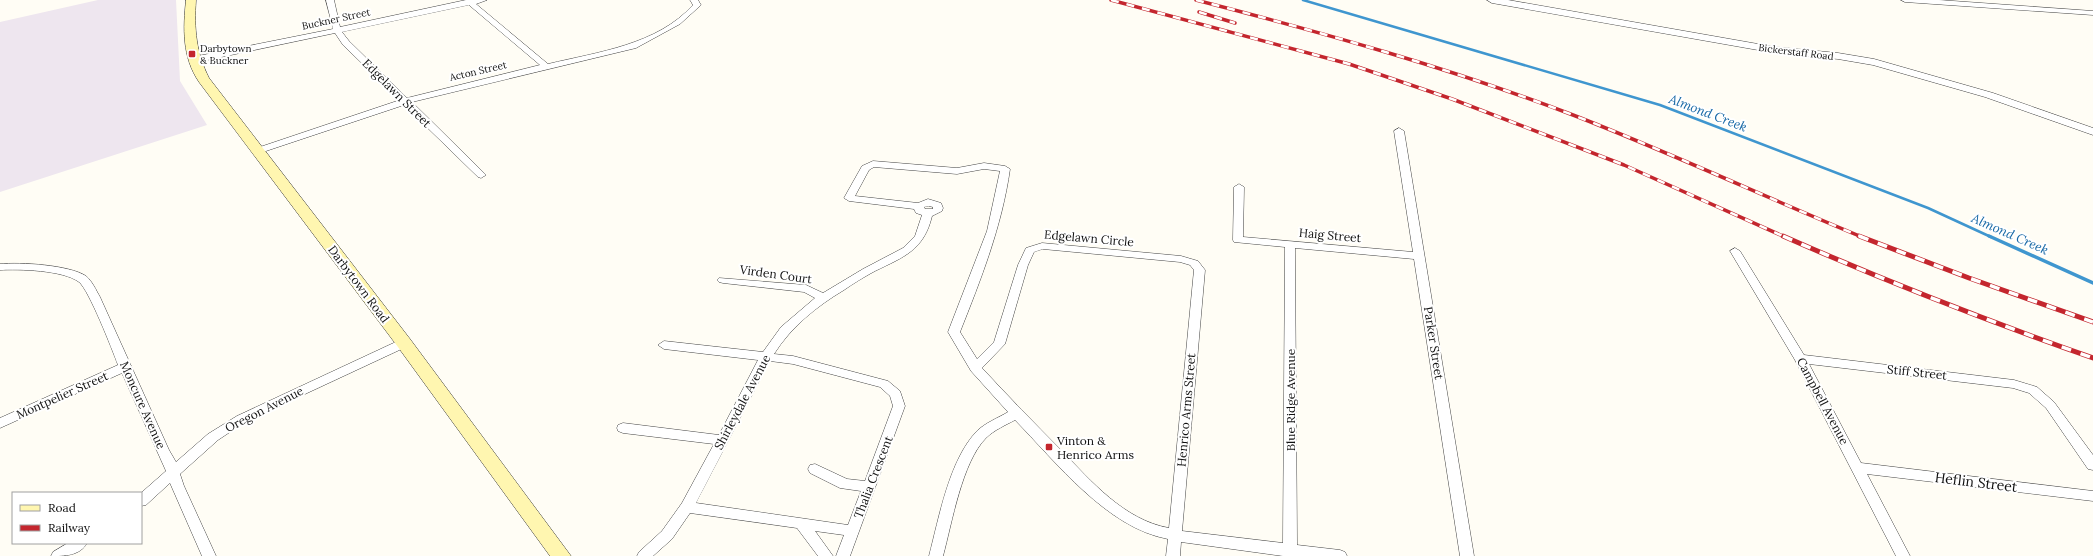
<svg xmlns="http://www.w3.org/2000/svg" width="2093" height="556" font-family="Lora,serif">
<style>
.industrial{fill:#eee6ef}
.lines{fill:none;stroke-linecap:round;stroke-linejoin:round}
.stream-far1{stroke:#3f96cf;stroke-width:2.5}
.stream{stroke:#3f96cf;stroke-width:3.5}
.minor-casing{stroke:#444;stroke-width:1}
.tertiary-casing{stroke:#444;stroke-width:1}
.secondary-casing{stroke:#333;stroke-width:1}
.minor{fill:#fff;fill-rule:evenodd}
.tertiary{fill:#fff;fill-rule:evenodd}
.secondary{fill:#fff6b0;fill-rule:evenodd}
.rail-far1-casing{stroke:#c4262e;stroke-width:3.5}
.rail-casing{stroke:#c4262e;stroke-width:5}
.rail-far1{stroke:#fff;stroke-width:2.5;stroke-dasharray:8;stroke-linecap:butt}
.rail{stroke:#fff;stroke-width:3.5;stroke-dasharray:10;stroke-linecap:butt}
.poi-dot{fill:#c4262e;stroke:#fff;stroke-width:1.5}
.labels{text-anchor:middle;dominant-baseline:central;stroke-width:4;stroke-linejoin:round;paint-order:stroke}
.far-street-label{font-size:10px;fill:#111;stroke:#fff}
.far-poi-label{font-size:10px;fill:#111;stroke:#fff;text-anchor:start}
.street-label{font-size:12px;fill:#111;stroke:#fff}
.poi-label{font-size:12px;fill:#111;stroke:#fff;text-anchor:start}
.water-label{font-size:13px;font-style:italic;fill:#1768a6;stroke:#fff}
.near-street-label{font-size:14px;fill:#111;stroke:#fff}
</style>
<rect width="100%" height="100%" fill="#fffdf5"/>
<!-- industrial -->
<path class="industrial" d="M98,0H176L180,81L207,125L0,192V22Z"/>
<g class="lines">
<!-- stream-far1 -->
<path class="stream-far1" d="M1303,0L1660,105L1928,208L1991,237"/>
<!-- stream -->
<path class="stream" d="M1989,236L2093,283"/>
<!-- minor casing -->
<g class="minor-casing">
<g id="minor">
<path d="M326,0H334L340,27L466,0H487L476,4L548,64C598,52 657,45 693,5L690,0H698L701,5L680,24L636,48L412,102L484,173L486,175L481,178L478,177L404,105L260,153H254L252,151L254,149L400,100L343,45L335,33L193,63L189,60L193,57L333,29ZM469,5L540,65L407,98L349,41L342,32Z"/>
<path d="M1901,0H1939L2093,11V15L1905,2Z"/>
<path d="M1399,128L1404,131L1474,556H1460L1414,259L1295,248L1297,545L1340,550L1345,552L1347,556H1283L1181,542L1180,556H1166L1168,539C1107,528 1056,462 1015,420C1006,425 994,430 986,438C962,462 952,523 943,556H929C939,518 949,460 977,431C985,423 998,418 1008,412L971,371L948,332L987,231L1000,171L984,169L957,174L874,167L869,170L855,196L918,203L928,199L941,203L943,208L942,211L932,216C924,250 904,257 875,271C864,277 854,283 844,290C817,306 791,327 774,354L793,356L888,381L900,391L905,406L850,556H836L844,535L815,531L833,556H818L797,528L690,513L672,539L653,556H637L639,552L662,531L682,503L714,444L623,433L618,431L617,428L618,425L623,423L719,435L758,360L664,349L658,345L664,341L763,352L781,327L815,298L804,292L723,283L719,282L717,280L719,278L806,285L823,293L863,269L903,248L915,236L922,215L916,213L914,209L849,201L844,198L862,166L873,161L957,168L984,163L1005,166L1010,169C1002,226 981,279 960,332L977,359L994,342L1018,265L1026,248L1042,243L1181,256L1198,261L1205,270L1182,531L1283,543L1285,247L1234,242L1233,240L1234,187L1239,184L1244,187L1243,237L1413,252L1394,131ZM929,206L933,207V209H925L924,207ZM1043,249L1180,262L1190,265L1194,270L1169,528C1124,520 1091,481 1061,450C1034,423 1008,396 982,368L1005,344L1028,265L1034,252ZM770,361L793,364L880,387L890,396L893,406L865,481L847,479L815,464L810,465L808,469L810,473L840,488L861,491L848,525L696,503Z"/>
<path d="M1735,248L1740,251L1804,355L2014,380L2037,387L2054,402L2093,455V470L2088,469L2046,408L2029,393L2013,388L1809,364L1861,463L2093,491V501L1867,474L1910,556H1896L1795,360L1730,251Z"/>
<path d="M0,264C21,262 69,265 86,276C92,281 96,290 100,297L169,450L176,462L208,434L237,416L400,340L404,339L410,343L408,346L245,422L218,440L180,474L184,486L216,556H202L170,483L146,505L141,506V493L166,471L122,373L0,428V418L118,365C112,349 89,290 79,282C63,270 19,269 0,270Z"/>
<path d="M68,543H87C80,556 64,556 51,556L53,552Z"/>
</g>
</g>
<!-- tertiary casing -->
<g class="tertiary-casing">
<path id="tertiary" d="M1487,0H1508L1775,47L1838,53L1874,59L1993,93L2093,128V135L1985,97L1873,65L1838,59L1775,53L1492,3Z"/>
</g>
<!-- secondary casing -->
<g class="secondary-casing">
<path id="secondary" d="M186,0H196C194,29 196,52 209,78L410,339L571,556H550L398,347L199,82C182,57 183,28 186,0Z"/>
</g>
<!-- minor -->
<use href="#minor" class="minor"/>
<!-- tertiary -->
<use href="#tertiary" class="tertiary"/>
<!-- secondary -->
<use href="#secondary" class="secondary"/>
<!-- rail-far1 casing -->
<g class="rail-far1-casing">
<g id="rail-far1">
<path d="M1111,0L1349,64L1452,99L1624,165L1785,237"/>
<path d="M1196,0C1324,33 1450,68 1573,115C1671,153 1765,197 1862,237"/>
<path d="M1199,12L1235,23"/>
</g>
</g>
<!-- rail casing -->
<g class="rail-casing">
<g id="rail">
<path d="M1783,236C1885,281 1988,321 2093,358"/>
<path d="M1859,236L1969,278L2093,322"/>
</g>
</g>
<!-- rail-far1 -->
<use href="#rail-far1" class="rail-far1"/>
<!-- rail -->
<use href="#rail" class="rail"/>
</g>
<!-- markers -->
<g class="poi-dot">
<rect x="188" y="50" width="8" height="8" rx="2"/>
<rect x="1045" y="443" width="8" height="8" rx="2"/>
</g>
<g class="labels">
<!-- far-street labels -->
<g class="far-street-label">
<text transform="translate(336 19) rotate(-12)">Buckner Street</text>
<text transform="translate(1796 52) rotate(7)">Bickerstaff Road</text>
<text transform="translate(478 71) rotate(-13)">Acton Street</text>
</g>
<!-- far-poi labels -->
<g class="far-poi-label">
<text x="200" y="48">Darbytown<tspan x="200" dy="12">&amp; Buckner</tspan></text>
</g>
<!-- street labels -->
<g class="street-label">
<text transform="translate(397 93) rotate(45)">Edgelawn Street</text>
<text transform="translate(1330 235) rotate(5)">Haig Street</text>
<text transform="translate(1089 238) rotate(5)">Edgelawn Circle</text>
<text transform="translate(776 274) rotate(8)">Virden Court</text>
<text transform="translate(359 284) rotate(53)">Darbytown Road</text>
<text transform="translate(1434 343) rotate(81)">Parker Street</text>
<text transform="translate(1917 372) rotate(6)">Stiff Street</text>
<text transform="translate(62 395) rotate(-24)">Montpelier Street</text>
<text transform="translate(1290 400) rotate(-90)">Blue Ridge Avenue</text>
<text transform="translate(1823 401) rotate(62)">Campbell Avenue</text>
<text transform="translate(742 402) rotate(-62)">Shirleydale Avenue</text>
<text transform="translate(143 405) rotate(66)">Moncure Avenue</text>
<text transform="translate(264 409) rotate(-27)">Oregon Avenue</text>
<text transform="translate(1186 410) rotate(-85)">Henrico Arms Street</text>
<text transform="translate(873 477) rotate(-69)">Thalia Crescent</text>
</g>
<!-- poi labels -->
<g class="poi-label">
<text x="1057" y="440">Vinton &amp;<tspan x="1057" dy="14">Henrico Arms</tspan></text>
</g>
<!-- water labels -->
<g class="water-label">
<text transform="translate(1708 113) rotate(21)">Almond Creek</text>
<text transform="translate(2010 234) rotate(24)">Almond Creek</text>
</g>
<!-- near-street labels -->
<g class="near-street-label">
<text transform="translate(1976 482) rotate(7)">Heflin Street</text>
</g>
</g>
<!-- legend -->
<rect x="12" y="492" width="130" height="52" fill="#ffffff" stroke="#a0a0a0"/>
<rect x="20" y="505" width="20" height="6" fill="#fff6b0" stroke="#a0a0a0"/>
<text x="48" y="512" font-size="12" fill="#111111">Road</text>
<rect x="20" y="525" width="20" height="6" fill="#c4262e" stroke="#a0a0a0"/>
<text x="48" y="532" font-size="12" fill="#111111">Railway</text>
</svg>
